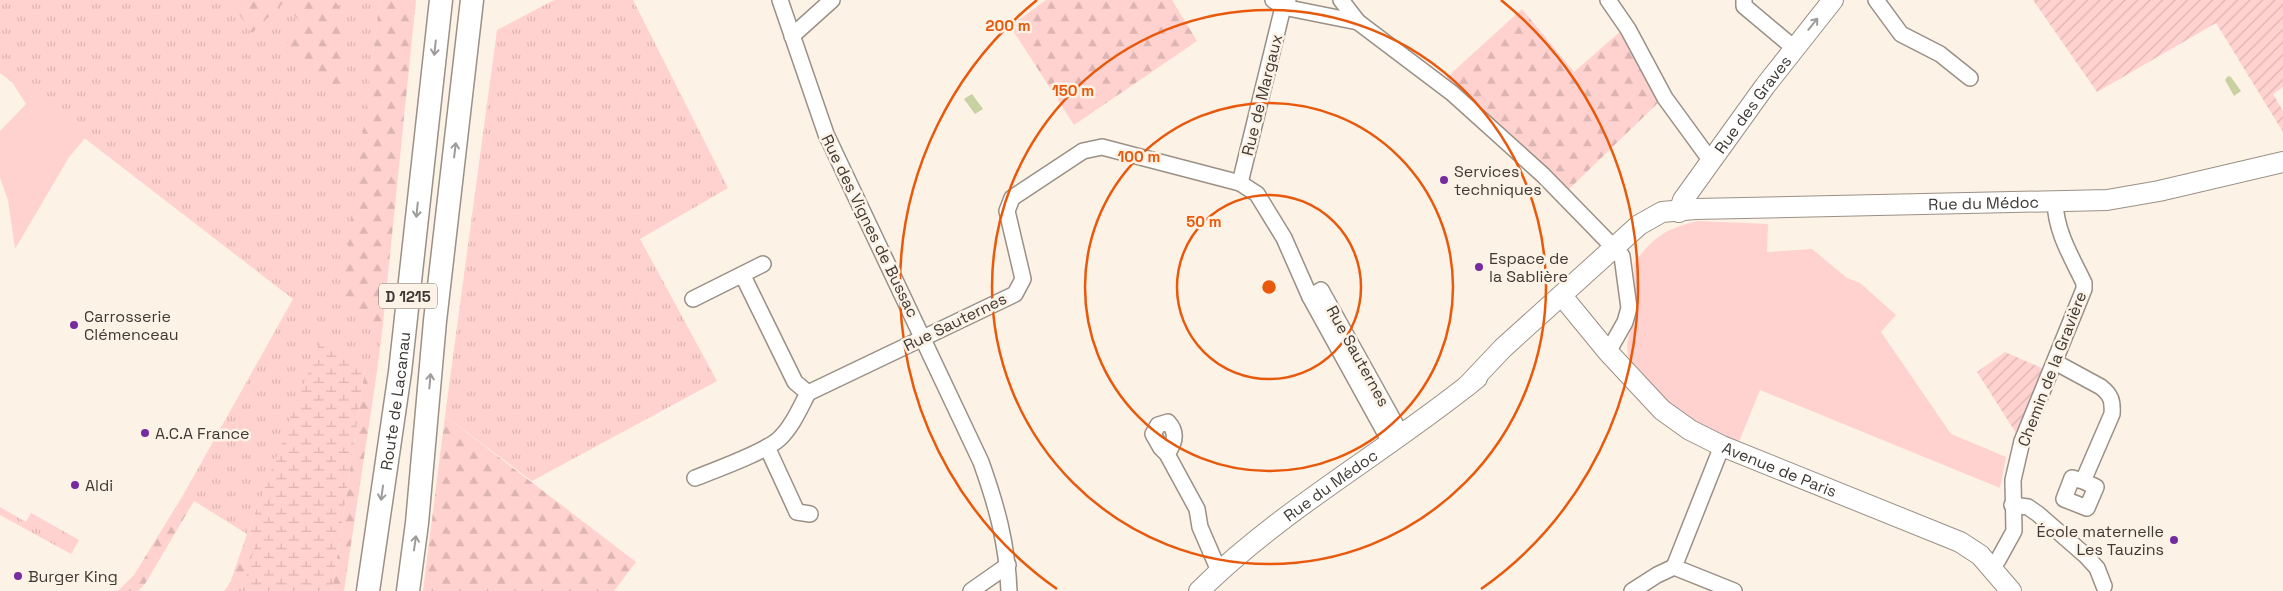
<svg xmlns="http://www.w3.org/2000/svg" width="2283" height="591" font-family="'Space Grotesk',sans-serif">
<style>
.grass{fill:url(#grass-tufts)}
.forest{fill:url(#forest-firs)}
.wetland{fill:url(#wetland-marsh)}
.park{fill:#ffd1cf}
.garden{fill:url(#garden-furrows)}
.water{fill:#c8d1a1}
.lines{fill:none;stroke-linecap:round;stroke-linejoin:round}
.street-casing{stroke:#9a9085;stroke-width:18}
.secondary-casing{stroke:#9a9085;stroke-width:22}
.primary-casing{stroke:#9a9085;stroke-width:25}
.street{stroke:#fff;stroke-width:15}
.secondary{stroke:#fff;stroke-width:20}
.primary{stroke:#fff;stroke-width:22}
.oneway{stroke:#9e9c9a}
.ring{fill:none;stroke:#e8590c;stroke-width:2.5}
.poi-dot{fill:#762c9e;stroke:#fdf2e6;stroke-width:2}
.labels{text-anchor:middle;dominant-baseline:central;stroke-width:5;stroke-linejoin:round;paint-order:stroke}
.shield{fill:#fdf2e6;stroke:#77706a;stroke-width:1}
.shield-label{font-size:15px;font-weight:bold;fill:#3e3935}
.street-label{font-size:16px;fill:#3e3935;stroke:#fdf2e6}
.poi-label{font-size:16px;fill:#3e3935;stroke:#fdf2e6;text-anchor:start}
.centre{fill:#e8590c;stroke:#fdf2e6;stroke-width:2.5}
.ring-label{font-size:15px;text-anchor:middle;font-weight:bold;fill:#e8590c;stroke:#fdf2e6;stroke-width:5;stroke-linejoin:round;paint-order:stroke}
</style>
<defs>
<pattern id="grass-tufts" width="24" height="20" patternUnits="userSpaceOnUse" patternTransform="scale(1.25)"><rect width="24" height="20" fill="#ffd1cf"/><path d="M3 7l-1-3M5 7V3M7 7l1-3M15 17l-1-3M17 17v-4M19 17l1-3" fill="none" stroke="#dcb4b2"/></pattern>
<pattern id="forest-firs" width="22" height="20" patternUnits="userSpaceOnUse" patternTransform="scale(1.25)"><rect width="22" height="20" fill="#ffd1cf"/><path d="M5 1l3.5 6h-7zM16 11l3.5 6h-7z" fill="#dcb4b2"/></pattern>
<pattern id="wetland-marsh" width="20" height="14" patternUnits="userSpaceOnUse" patternTransform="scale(1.25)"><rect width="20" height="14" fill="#ffd1cf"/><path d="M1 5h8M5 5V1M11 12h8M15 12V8" fill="none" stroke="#dcb4b2"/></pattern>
<pattern id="garden-furrows" width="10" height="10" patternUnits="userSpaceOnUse" patternTransform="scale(1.25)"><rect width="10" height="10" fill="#ffd1cf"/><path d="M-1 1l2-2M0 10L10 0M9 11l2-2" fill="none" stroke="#dcb4b2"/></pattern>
</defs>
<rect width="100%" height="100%" fill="#fdf2e6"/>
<!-- grass -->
<g class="grass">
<path d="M0,0H380L342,302L382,333L376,378L365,369L258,505L247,534L194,501L182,497L293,299L0,73Z"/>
<path d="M554,0H633L728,188L640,239L717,381L532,481L445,416L497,30Z"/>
<path d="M0,507L26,522L31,513L79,540L71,554L0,515Z"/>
</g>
<!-- forest -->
<g class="forest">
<path d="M229,0H334L340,8L345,90L300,69L283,48L303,25L283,3L252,33Z"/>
<path d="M380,0H416L382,333L341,302Z"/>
<path d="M1046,0H1172L1197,41L1074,125L1010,26Z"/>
<path d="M1522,9L1574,72L1622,30L1662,99L1567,191L1444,80Z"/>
<path d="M365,369L376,378L344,591H332Z"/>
<path d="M445,416L636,562L614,591H423Z"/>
<path d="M182,497L194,501L145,584L138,591H118L134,575Z"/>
<path d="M247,534L258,538L242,591H224L230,583Z"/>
</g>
<!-- wetland -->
<path class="wetland" d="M321,340L365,369L332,591H242L257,538L247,534Z"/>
<!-- park -->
<g class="park">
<path d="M12,82L85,138L69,157L15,249L8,200L0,178V131L26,104Z"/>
<path d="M1698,221L1768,224L1767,252L1812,249L1847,278L1860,283L1896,315L1881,332L1951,434L2006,457L2000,488L1760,390L1738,444L1691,422L1666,400L1628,357L1627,343L1636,311L1634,263C1655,236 1665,229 1698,221Z"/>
</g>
<!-- garden -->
<g class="garden">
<path d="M2033,0H2283V87L2273,94L2283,111V132L2216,23L2097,92Z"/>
<path d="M2005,352L2044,369L2016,433L1977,372Z"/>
</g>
<!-- water -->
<g class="water">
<path d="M2228,76L2231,77L2241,91L2234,96L2225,80Z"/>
<path d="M972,94L983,109L975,114L964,99Z"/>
</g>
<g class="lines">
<!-- street casing -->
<g class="street-casing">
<g id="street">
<path d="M780,0L826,134L981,462C997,507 1007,543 1009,591"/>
<path d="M1273,0L1283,7L1358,22L1452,93L1543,175L1622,256L1629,308L1625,322L1608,352"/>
<path d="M1341,0L1358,22"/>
<path d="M1608,0L1628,29L1665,98L1711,161"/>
<path d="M1744,0V6L1794,48"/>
<path d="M1876,0L1901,34L1940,54L1970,78"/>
<path d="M792,36L832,0"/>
<path d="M1240,183L1283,7L1288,0"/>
<path d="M743,276L795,382L808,393"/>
<path d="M1310,297L1321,290L1401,434"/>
<path d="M693,299L763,264"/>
<path d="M2055,362L2101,387C2111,395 2113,401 2112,414L2083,481L2072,478L2064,499L2087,508L2096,487L2083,481"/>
<path d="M1722,446L1674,567L1734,591"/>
<path d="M767,447L797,512L810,514"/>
<path d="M1167,454C1175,443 1178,433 1168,422L1158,425L1153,434L1161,448L1167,454L1197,509L1200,527L1219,571"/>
<path d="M695,478C715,470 765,452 779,439C792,427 800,408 808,393L1015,294L1023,279L1007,211L1012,198L1083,151L1102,147L1240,183L1257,194L1284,238L1310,297L1390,442"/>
<path d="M2012,505L2028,507L2038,514L2085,555L2097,568L2104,586"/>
<path d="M1992,567L1998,560L2014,531L2013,480L2022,441L2084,289V283C2071,256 2056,232 2055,202"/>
<path d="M971,591L1008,565"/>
<path d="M1632,591L1657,575L1674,567"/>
</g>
</g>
<!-- secondary casing -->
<g class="secondary-casing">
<g id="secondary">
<path id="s1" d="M1679,212L1683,200L1765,86L1833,0"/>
<path id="s2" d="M1562,296L1608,352L1662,410L1690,430L1722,446L1960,542L1980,555L2011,591"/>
<path id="s3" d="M1467,386L1503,348L1639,225L1662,212L1695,209L2107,200L2159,191L2283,162"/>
<path id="s4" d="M1199,591C1283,508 1386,452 1477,378"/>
</g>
</g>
<!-- primary casing -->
<g class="primary-casing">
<g id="primary">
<path id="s5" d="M368,591L400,372L441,0"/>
<path d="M408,591L417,523L435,321L472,0"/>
</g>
</g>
<!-- street -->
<use href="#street" class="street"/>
<!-- secondary -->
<use href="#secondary" class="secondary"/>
<!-- primary -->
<use href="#primary" class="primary"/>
</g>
<!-- one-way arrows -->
<defs><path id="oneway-shaft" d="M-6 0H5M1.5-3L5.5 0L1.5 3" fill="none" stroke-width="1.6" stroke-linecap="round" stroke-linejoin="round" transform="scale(1.25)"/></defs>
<g class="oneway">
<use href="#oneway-shaft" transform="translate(1813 24) rotate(-51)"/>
<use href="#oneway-shaft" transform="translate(435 48) rotate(96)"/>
<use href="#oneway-shaft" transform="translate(455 150) rotate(-83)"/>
<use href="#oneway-shaft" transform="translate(417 210) rotate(96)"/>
<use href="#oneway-shaft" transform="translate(430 381) rotate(-85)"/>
<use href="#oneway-shaft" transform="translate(382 493) rotate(98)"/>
<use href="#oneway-shaft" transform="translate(415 543) rotate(-82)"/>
</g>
<!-- distance rings -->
<g class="ring">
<circle cx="1269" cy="287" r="92"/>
<circle cx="1269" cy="287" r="184"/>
<circle cx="1269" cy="287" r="277"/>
<path d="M1057 589A369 369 0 0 1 1037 0M1501 0A369 369 0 0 1 1481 589"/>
</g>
<!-- markers -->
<g class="poi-dot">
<circle cx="1444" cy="180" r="5"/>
<circle cx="1479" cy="267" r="5"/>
<circle cx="74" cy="325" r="5"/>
<circle cx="145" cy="433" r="5"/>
<circle cx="75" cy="485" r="5"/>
<circle cx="2174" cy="540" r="5"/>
<circle cx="18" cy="576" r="5"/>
</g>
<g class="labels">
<!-- shield labels -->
<rect class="shield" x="379" y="283.5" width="58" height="25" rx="4"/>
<g class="shield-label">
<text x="408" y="296">D 1215</text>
</g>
<!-- street labels -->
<g class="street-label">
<text transform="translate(1262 95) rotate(-76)">Rue de Margaux</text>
<text stroke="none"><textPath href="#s1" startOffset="131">Rue des Graves</textPath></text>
<text stroke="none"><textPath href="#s3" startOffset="584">Rue du Médoc</textPath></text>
<text transform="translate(870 226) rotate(64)">Rue des Vignes de Bussac</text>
<text transform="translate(955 322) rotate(-26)">Rue Sauternes</text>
<text transform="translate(1358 356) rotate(61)">Rue Sauternes</text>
<text transform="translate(2052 369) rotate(-69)">Chemin de la Gravière</text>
<text stroke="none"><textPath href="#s5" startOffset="192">Route de Lacanau</textPath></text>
<text stroke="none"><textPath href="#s2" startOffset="284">Avenue de Paris</textPath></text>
<text stroke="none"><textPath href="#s4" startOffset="169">Rue du Médoc</textPath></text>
</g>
<!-- poi labels -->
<g class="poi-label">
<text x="1454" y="171">Services<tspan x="1454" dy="18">techniques</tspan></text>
<text x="1489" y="258">Espace de<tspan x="1489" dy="18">la Sablière</tspan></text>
<text x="84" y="316">Carrosserie<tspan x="84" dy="18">Clémenceau</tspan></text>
<text x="155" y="433">A.C.A France</text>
<text x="85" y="485">Aldi</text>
<text x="2164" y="531" text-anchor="end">École maternelle<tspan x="2164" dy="18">Les Tauzins</tspan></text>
<text x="28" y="576">Burger King</text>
</g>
</g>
<circle cx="1269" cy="287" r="8" class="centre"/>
<g class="ring-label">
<text x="1008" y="31">200 m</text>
<text x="1073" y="96">150 m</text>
<text x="1139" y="162">100 m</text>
<text x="1204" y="227">50 m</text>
</g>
</svg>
